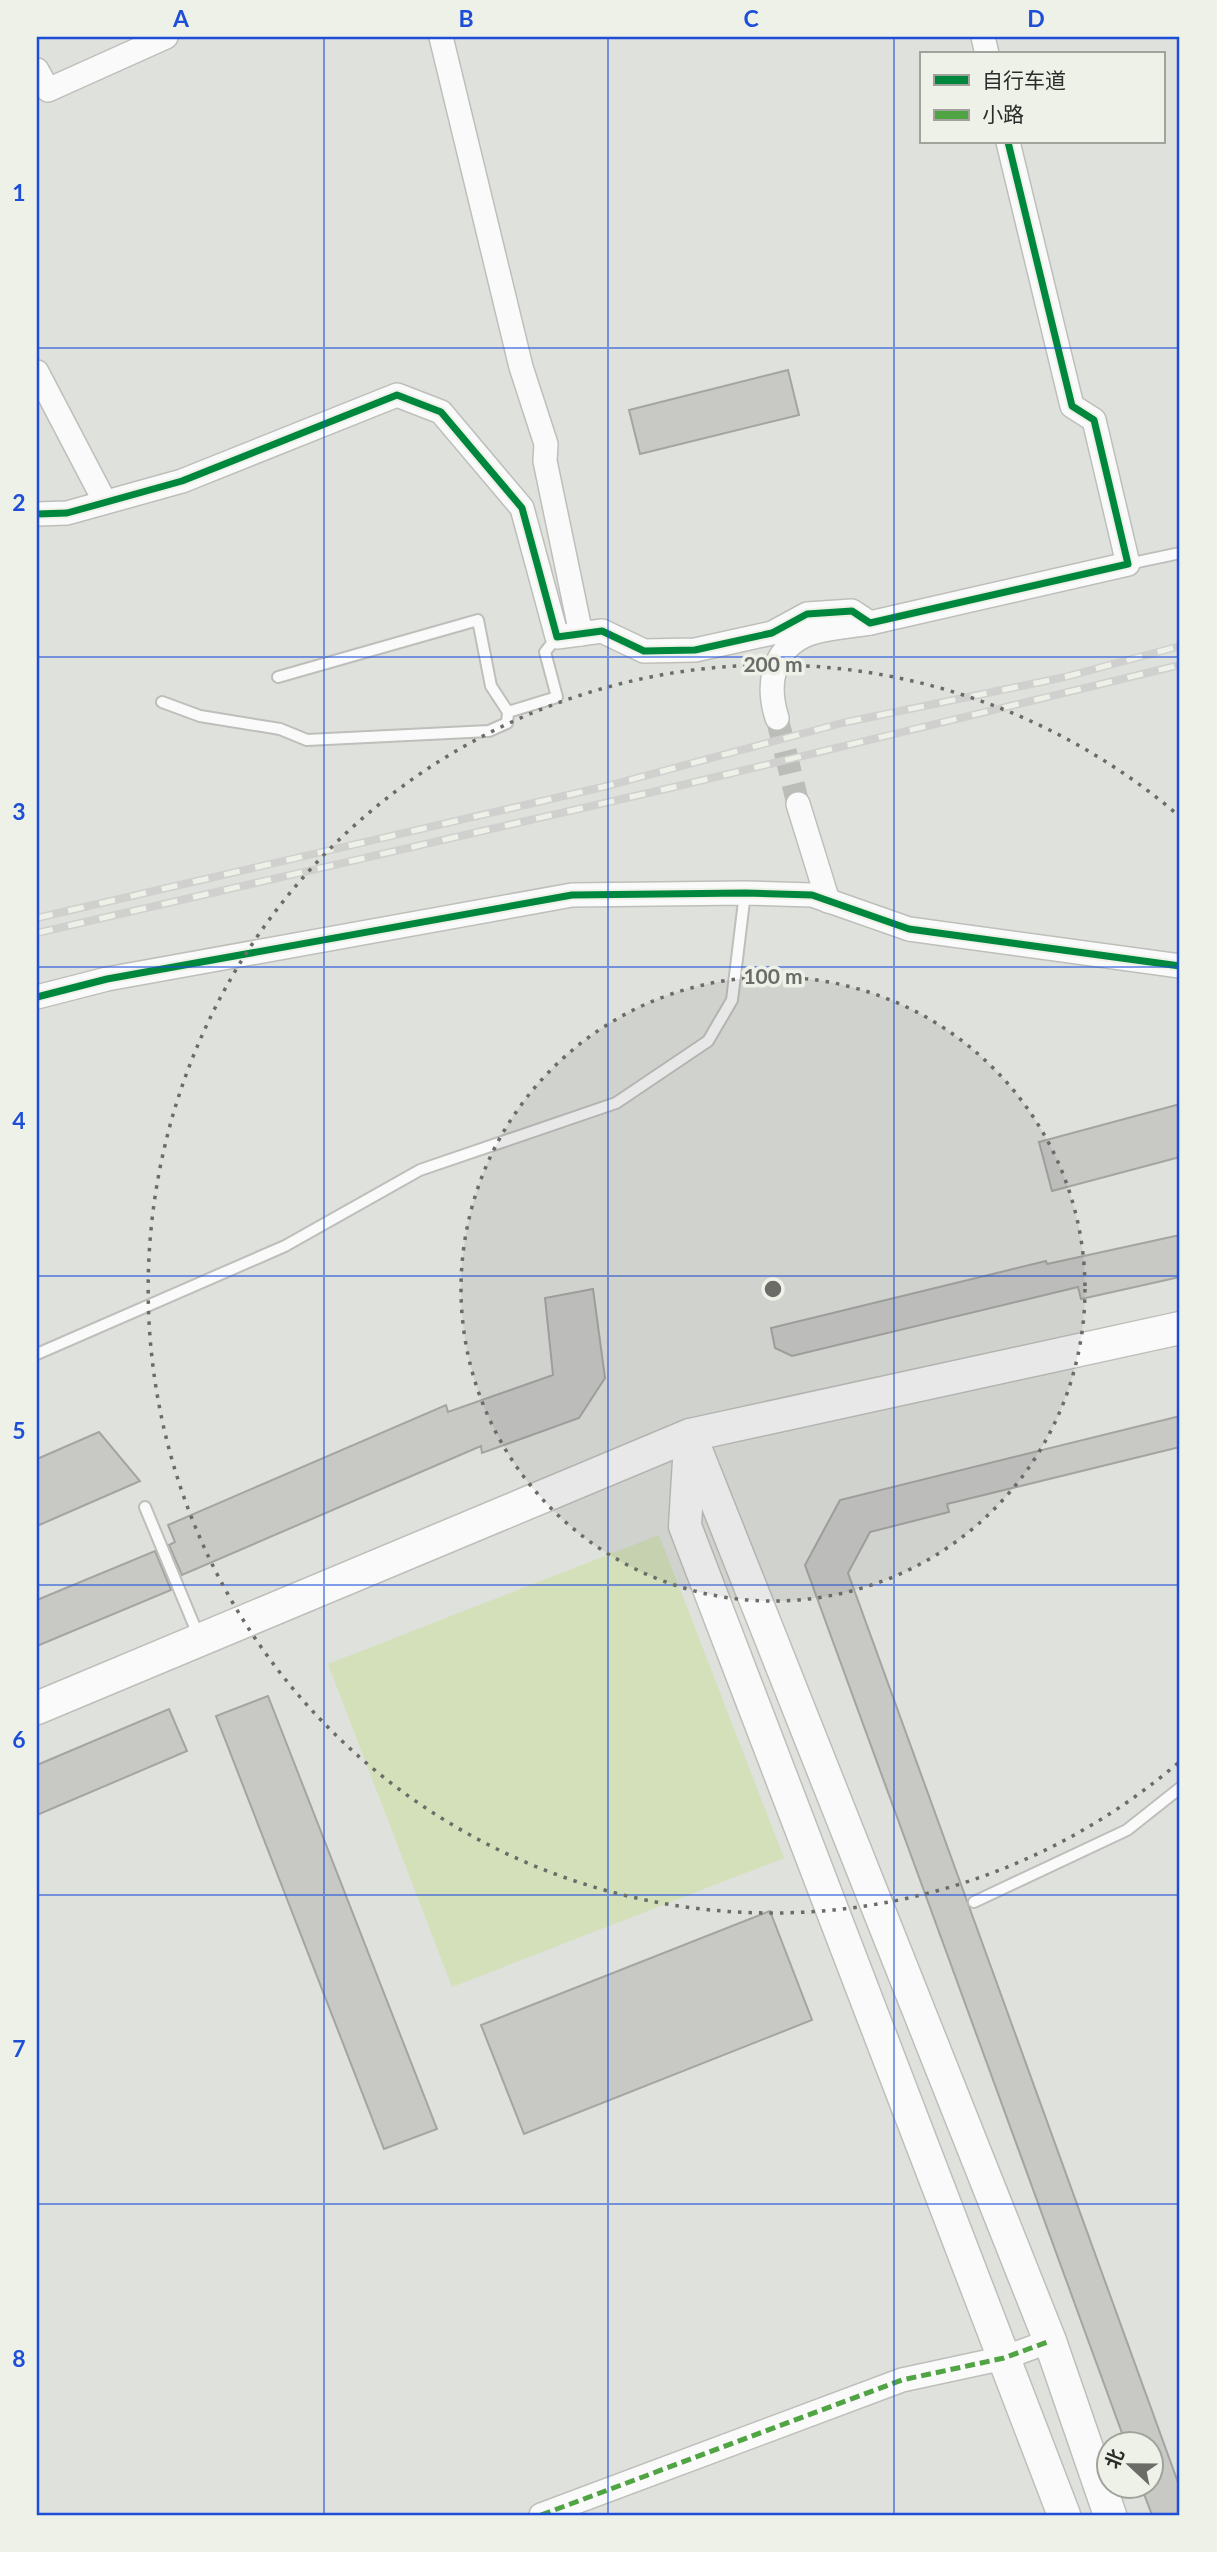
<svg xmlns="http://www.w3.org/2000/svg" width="1217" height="2552" font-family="Lato,'Noto Sans SC',sans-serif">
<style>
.green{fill:#d3e0b9}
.building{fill:#c8c9c5;stroke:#a4a5a2;stroke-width:2}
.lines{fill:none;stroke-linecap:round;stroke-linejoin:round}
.street-tunnel{stroke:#bbbdb8;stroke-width:23;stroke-dasharray:23 11;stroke-linecap:butt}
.lane-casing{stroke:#bebfbb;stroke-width:14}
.street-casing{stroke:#bebfbb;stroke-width:26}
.secondary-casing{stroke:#bebfbb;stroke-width:35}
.lane{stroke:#fafafa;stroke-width:10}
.street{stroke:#fafafa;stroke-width:23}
.secondary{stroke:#fafafa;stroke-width:32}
.rail-casing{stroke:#d0d0cf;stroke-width:8}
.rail{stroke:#edf1e7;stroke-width:5;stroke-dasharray:16;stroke-linecap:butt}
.quiet{stroke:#51a443;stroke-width:5;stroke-dasharray:10 5;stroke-linecap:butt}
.cycleway-casing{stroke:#edf1e7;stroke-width:11}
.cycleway{stroke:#00873e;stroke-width:7}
.grid{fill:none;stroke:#1d4ed8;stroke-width:2;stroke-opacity:0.55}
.ring{fill:none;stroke:#6b6c68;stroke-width:3.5;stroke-dasharray:3.5 7}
.centre{fill:#6b6c68;stroke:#edf1e7;stroke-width:3.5}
.ring-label{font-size:21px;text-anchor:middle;font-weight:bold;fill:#6b6c68;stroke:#edf1e7;stroke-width:7;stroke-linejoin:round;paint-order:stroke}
.neatline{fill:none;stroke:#1d4ed8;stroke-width:2.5}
.grid-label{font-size:23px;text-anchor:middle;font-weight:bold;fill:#1d4ed8}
</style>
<rect width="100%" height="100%" fill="#dfe1dc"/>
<!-- green -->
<path class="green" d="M659,1535L784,1858L452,1987L328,1664Z"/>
<!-- building -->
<g class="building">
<path d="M788,370L799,415L640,454L629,410Z"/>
<path d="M1180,1104V1157L1052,1191L1039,1142Z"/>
<path d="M1180,1235V1277L1081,1299L1078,1287L792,1356L775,1348L771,1328L1046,1261L1047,1264Z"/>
<path d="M593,1289L605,1378L579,1418L482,1453L481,1446L182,1575L169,1545L175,1542L168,1525L446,1405L448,1412L553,1375L545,1298Z"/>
<path d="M1180,1416V1447L947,1504L949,1512L870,1532L848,1573L1180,2488V2515H1152L1141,2486H1151V2444H1126L805,1565L840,1500Z"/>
<path d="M99,1432L140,1481L37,1526V1459Z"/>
<path d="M155,1551L171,1590L37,1646V1600Z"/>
<path d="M268,1696L437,2129L384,2149L216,1716Z"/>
<path d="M169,1709L187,1751L37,1815V1765Z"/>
<path d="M770,1911L812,2020L524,2134L481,2025Z"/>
</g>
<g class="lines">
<!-- street-tunnel -->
<path class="street-tunnel" d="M777,718L798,804"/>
<!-- lane casing -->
<g class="lane-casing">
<g id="lane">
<path d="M1128,564L1180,553"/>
<path d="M278,677L478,620L491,686L508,712L557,697L545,652L557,637"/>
<path d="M162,702L200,716L280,729L307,740L489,731L507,723L508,712"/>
<path d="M37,1354L285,1246L420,1170L616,1103L708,1041L732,1000L745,893"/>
<path d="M145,1507L199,1637"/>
<path d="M974,1902L1127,1830L1180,1788"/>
</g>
</g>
<!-- street casing -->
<g class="street-casing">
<g id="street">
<path d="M441,37L521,367L546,444L545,461L581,634"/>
<path d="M983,37L987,54"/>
<path d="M37,70L48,90L166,37"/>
<path d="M37,372L105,502"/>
<path d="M37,514L67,513L182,481L397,395L441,412L522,508L557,637L602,631L644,651L695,650L772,633L807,614L852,611L870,623L1128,564L1094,420L1072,406L1008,142"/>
<path d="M777,718C767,687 771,652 804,636C822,627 850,627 870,623"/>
<path d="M798,804L828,901"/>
<path d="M37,997L107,979L572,895L745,893L812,895L909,929L1180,966"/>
<path d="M541,2515L902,2380L1004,2358L1050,2341"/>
</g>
</g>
<!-- secondary casing -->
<g class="secondary-casing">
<g id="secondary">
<path d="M690,1435L1050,2341L1110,2515"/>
<path d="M690,1444L685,1526L1064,2515"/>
<path d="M37,1708L690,1435L1180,1328"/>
</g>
</g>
<!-- lane -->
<use href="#lane" class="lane"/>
<!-- street -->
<use href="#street" class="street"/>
<!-- secondary -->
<use href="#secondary" class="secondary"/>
<!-- rail casing -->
<g class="rail-casing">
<g id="rail">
<path d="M37,918L607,786L842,723L1065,677L1180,646"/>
<path d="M37,933L670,788L1180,665"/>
</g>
</g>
<!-- rail -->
<use href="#rail" class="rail"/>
<!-- quiet -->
<path class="quiet" d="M541,2515L902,2380L1004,2358L1050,2341"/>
<!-- cycleway casing -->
<g class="cycleway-casing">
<g id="cycleway">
<path d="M37,514L67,513L182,481L397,395L441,412L522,508L557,637L602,631L644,651L695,650L772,633L807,614L852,611L870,623L1128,564L1094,420L1072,406L1008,142"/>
<path d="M37,997L107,979L572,895L745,893L812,895L909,929L1180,966"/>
</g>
</g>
<!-- cycleway -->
<use href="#cycleway" class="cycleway"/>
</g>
<!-- grid -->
<path class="grid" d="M324,37V2515M608,37V2515M894,37V2515M37,348H1180M37,657H1180M37,967H1180M37,1276H1180M37,1585H1180M37,1895H1180M37,2204H1180"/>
<!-- distance rings -->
<circle cx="773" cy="1289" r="312" fill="#6b6c68" fill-opacity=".12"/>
<g class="ring">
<circle cx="773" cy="1289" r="312"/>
<path d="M1178 1763A624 624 0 1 1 1178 815"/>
</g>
<circle cx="773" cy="1289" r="10" class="centre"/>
<g class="ring-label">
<text x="773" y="672">200 m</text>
<text x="773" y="984">100 m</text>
</g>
<!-- border -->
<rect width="1217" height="2552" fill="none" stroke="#edf1e7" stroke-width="77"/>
<!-- legend -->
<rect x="920" y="52" width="245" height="91" fill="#edf1e7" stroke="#a0a39b" stroke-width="2"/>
<rect x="934" y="75" width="35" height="10" fill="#00873e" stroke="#a0a39b" stroke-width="2"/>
<text x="982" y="88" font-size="21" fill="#2c2d2a">自行车道</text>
<rect x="934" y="110" width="35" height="10" fill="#51a443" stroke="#a0a39b" stroke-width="2"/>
<text x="982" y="122" font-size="21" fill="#2c2d2a">小路</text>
<!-- north arrow -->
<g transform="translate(1130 2465) rotate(292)"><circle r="33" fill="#edf1e7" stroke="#a0a39b" stroke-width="2"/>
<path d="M0-5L12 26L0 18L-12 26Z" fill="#6b6c68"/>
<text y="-10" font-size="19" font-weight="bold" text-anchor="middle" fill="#2c2d2a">北</text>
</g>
<rect x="38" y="38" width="1140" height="2476" class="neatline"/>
<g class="grid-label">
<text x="181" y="27">A</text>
<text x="466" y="27">B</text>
<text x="751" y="27">C</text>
<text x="1036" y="27">D</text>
<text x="19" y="201">1</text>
<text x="19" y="511">2</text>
<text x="19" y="820">3</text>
<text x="19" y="1129">4</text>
<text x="19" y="1439">5</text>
<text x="19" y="1748">6</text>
<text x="19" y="2057">7</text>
<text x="19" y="2367">8</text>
</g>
</svg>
